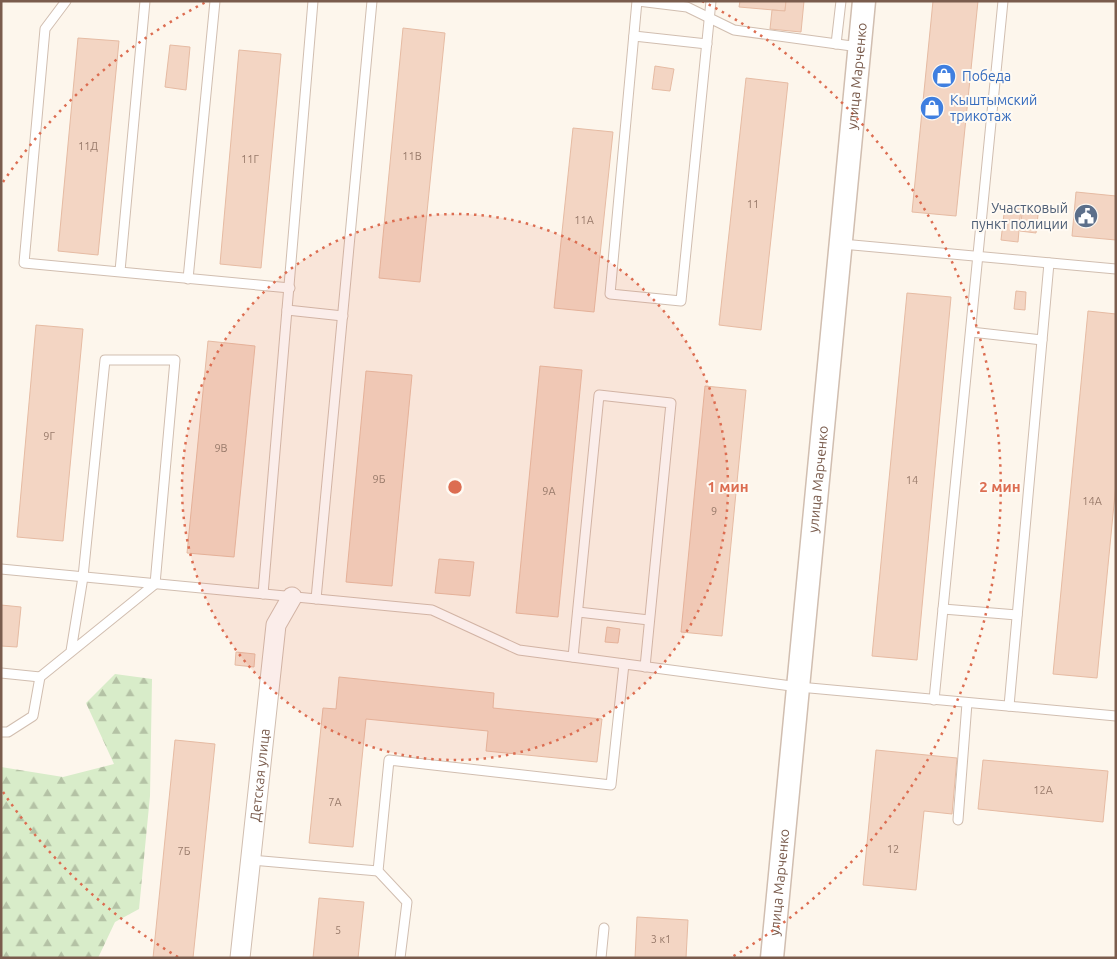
<svg xmlns="http://www.w3.org/2000/svg" width="1117" height="959" font-family="Ubuntu,sans-serif">
<style>
.forest{fill:url(#forest-firs)}
.building{fill:#f3d5c3;stroke:#e6bba3}
.lines{fill:none;stroke-linecap:round;stroke-linejoin:round}
.service-casing{stroke:#d1beb0;stroke-width:11}
.minor-casing{stroke:#d1beb0;stroke-width:21}
.tertiary-casing{stroke:#d1beb0;stroke-width:25}
.service{stroke:#fff;stroke-width:9}
.minor{stroke:#fff;stroke-width:19}
.tertiary{stroke:#fff;stroke-width:22}
.ring{fill:none;stroke:#dc6d51;stroke-width:2.5;stroke-dasharray:2.5 5}
.labels{text-anchor:middle;dominant-baseline:central;stroke-width:4;stroke-linejoin:round;paint-order:stroke}
.number-label{font-size:11px;fill:#987a6a}
.street-label{font-size:14px;fill:#7a5c4d;stroke:#fffaf3}
.shop-label{font-size:14px;fill:#366cbe;stroke:#fffaf3;text-anchor:start}
.service-label{font-size:14px;fill:#4e5e75;stroke:#fffaf3;text-anchor:end}
.centre{fill:#dc6d51;stroke:#fffaf3;stroke-width:2.5}
.ring-label{font-size:15px;text-anchor:middle;font-weight:bold;fill:#dc6d51;stroke:#fffaf3;stroke-width:4;stroke-linejoin:round;paint-order:stroke}
</style>
<defs>
<pattern id="forest-firs" width="22" height="20" patternUnits="userSpaceOnUse" patternTransform="scale(1.25)"><rect width="22" height="20" fill="#d8ecc9"/><path d="M5 1l3.5 6h-7zM16 11l3.5 6h-7z" fill="#b4c2a5"/></pattern>
</defs>
<rect width="100%" height="100%" fill="#fdf6ec"/>
<!-- forest -->
<path class="forest" d="M115,674L152,679L150,796L139,909L115,922L98,958H1V767L63,777L114,764L86,703Z"/>
<!-- building -->
<g class="building">
<path d="M740,1H786L785,11L739,7Z"/>
<path d="M786,1H804L801,32L770,29L772,10L785,11Z"/>
<path d="M933,1H978L956,216L912,212Z"/>
<path d="M403,28L445,33L420,282L379,278Z"/>
<path d="M78,38L119,41L98,255L58,251Z"/>
<path d="M170,45L190,47L186,90L165,87Z"/>
<path d="M239,50L281,54L261,268L220,264Z"/>
<path d="M655,66L674,69L670,91L652,89Z"/>
<path d="M746,78L788,83L761,330L719,325Z"/>
<path d="M573,128L613,132L594,312L554,308Z"/>
<path d="M1076,192L1116,196V240L1072,236Z"/>
<path d="M1005,205L1021,207L1018,242L1001,240Z"/>
<path d="M1023,205L1039,206L1036,233L1020,231Z"/>
<path d="M1016,291L1026,292L1025,310L1014,309Z"/>
<path d="M907,293L951,297L917,660L872,656Z"/>
<path d="M1088,311L1116,314V484L1097,678L1053,674Z"/>
<path d="M36,325L83,329L63,541L17,537Z"/>
<path d="M208,341L255,346L234,557L187,553Z"/>
<path d="M540,366L582,370L558,617L516,613Z"/>
<path d="M366,371L412,375L392,586L346,582Z"/>
<path d="M705,386L746,390L722,636L681,632Z"/>
<path d="M439,559L474,562L470,596L435,593Z"/>
<path d="M1,605L21,607L17,647L1,646Z"/>
<path d="M607,627L620,629L618,643L605,642Z"/>
<path d="M236,652L255,654L254,667L235,665Z"/>
<path d="M339,677L494,693L493,708L602,719L597,762L486,751L488,731L366,719L353,847L309,843L323,708L336,709Z"/>
<path d="M175,740L215,744L193,958H153Z"/>
<path d="M876,750L957,758L952,814L924,811L916,890L863,885Z"/>
<path d="M983,760L1108,771L1103,822L978,809Z"/>
<path d="M319,898L364,902L358,958H313Z"/>
<path d="M637,917L688,920L686,958H635Z"/>
</g>
<g class="lines">
<!-- service casing -->
<g class="service-casing">
<g id="service">
<path d="M66,1L45,29L24,263L290,288"/>
<path d="M637,1L610,294L681,301L711,1"/>
<path d="M638,1L687,7L734,30L859,47"/>
<path d="M634,36L707,44"/>
<path d="M836,44L841,1"/>
<path d="M842,244L1116,269"/>
<path d="M120,271L145,1"/>
<path d="M188,279L215,1"/>
<path d="M287,310L343,316"/>
<path d="M971,332L1042,340"/>
<path d="M1,569L432,610L519,650L799,687L1116,716"/>
<path d="M263,594L313,1"/>
<path d="M316,599L372,1"/>
<path d="M943,609L1017,615"/>
<path d="M578,612L649,620"/>
<path d="M573,657L599,395L671,403L645,667"/>
<path d="M1,673L40,677"/>
<path d="M934,700L1003,1"/>
<path d="M1009,706L1049,263"/>
<path d="M1,732H8L33,716L40,677L155,584L175,360H105L83,577L71,651"/>
<path d="M958,820L967,703"/>
<path d="M250,860L378,871"/>
<path d="M400,958L407,902L378,871L389,760L611,785L624,664"/>
<path d="M601,958L604,928"/>
</g>
</g>
<!-- minor casing -->
<g class="minor-casing">
<g id="minor">
<path id="s1" d="M240,958L276,625L292,597"/>
</g>
</g>
<!-- tertiary casing -->
<g class="tertiary-casing">
<g id="tertiary">
<path id="s2" d="M772,958L864,1"/>
</g>
</g>
<!-- service -->
<use href="#service" class="service"/>
<!-- minor -->
<use href="#minor" class="minor"/>
<!-- tertiary -->
<use href="#tertiary" class="tertiary"/>
</g>
<!-- distance rings -->
<circle cx="455" cy="487" r="273" fill="#dc6d51" fill-opacity=".12"/>
<g class="ring">
<circle cx="455" cy="487" r="273"/>
<path d="M178 957A545 545 0 0 1 3 792M3 182A545 545 0 0 1 208 1M702 1A545 545 0 0 1 732 957"/>
</g>
<!-- icons -->
<defs>
<g id="shop-disc" transform="scale(1.25)"><circle r="9.5" fill="#3f7fe0" stroke="#fffaf3"/><path d="M-5-2.5h2.3a2.7 3.5 0 0 1 5.4 0H5L5.5 6h-11ZM-1.5-2.5h3a1.5 2.3 0 0 0-3 0Z" fill="#fff"/></g>
<g id="civic-disc" transform="scale(1.25)"><circle r="9.5" fill="#5c6f8a" stroke="#fffaf3"/><path d="M-.6-6.5H3V-4.5H.6V-3L4-1V1h2V6H-6V1h2V-1L-.6-3ZM-1.2 2.5V6h2.4V2.5Z" fill="#fff"/></g>
</defs>
<g fill-rule="evenodd">
<use href="#shop-disc" x="944" y="76"/>
<use href="#shop-disc" x="932" y="108"/>
<use href="#civic-disc" x="1086" y="216"/>
</g>
<g class="labels">
<!-- number labels -->
<g class="number-label">
<text x="88" y="146">11Д</text>
<text x="412" y="156">11В</text>
<text x="250" y="159">11Г</text>
<text x="753" y="204">11</text>
<text x="584" y="220">11А</text>
<text x="49" y="436">9Г</text>
<text x="221" y="448">9В</text>
<text x="379" y="479">9Б</text>
<text x="912" y="480">14</text>
<text x="549" y="491">9А</text>
<text x="1092" y="501">14А</text>
<text x="714" y="511">9</text>
<text x="1043" y="790">12А</text>
<text x="335" y="802">7А</text>
<text x="893" y="849">12</text>
<text x="184" y="851">7Б</text>
<text x="338" y="930">5</text>
<text x="661" y="939">3 к1</text>
</g>
<!-- street labels -->
<g class="street-label">
<text stroke="none"><textPath href="#s2" startOffset="886">улица Марченко</textPath></text>
<text stroke="none"><textPath href="#s2" startOffset="481">улица Марченко</textPath></text>
<text stroke="none"><textPath href="#s1" startOffset="184">Детская улица</textPath></text>
<text stroke="none"><textPath href="#s2" startOffset="76">улица Марченко</textPath></text>
</g>
<!-- shop labels -->
<g class="shop-label">
<text x="962" y="76">Победа</text>
<text x="950" y="100">Кыштымский<tspan x="950" dy="16">трикотаж</tspan></text>
</g>
<!-- service labels -->
<g class="service-label">
<text x="1068" y="208">Участковый<tspan x="1068" dy="16">пункт полиции</tspan></text>
</g>
</g>
<circle cx="455" cy="487" r="8" class="centre"/>
<g class="ring-label">
<text x="728" y="492">1 мин</text>
<text x="1000" y="492">2 мин</text>
</g>
<!-- border -->
<rect width="1117" height="959" fill="none" stroke="#7a5c4d" stroke-width="5"/>
</svg>
